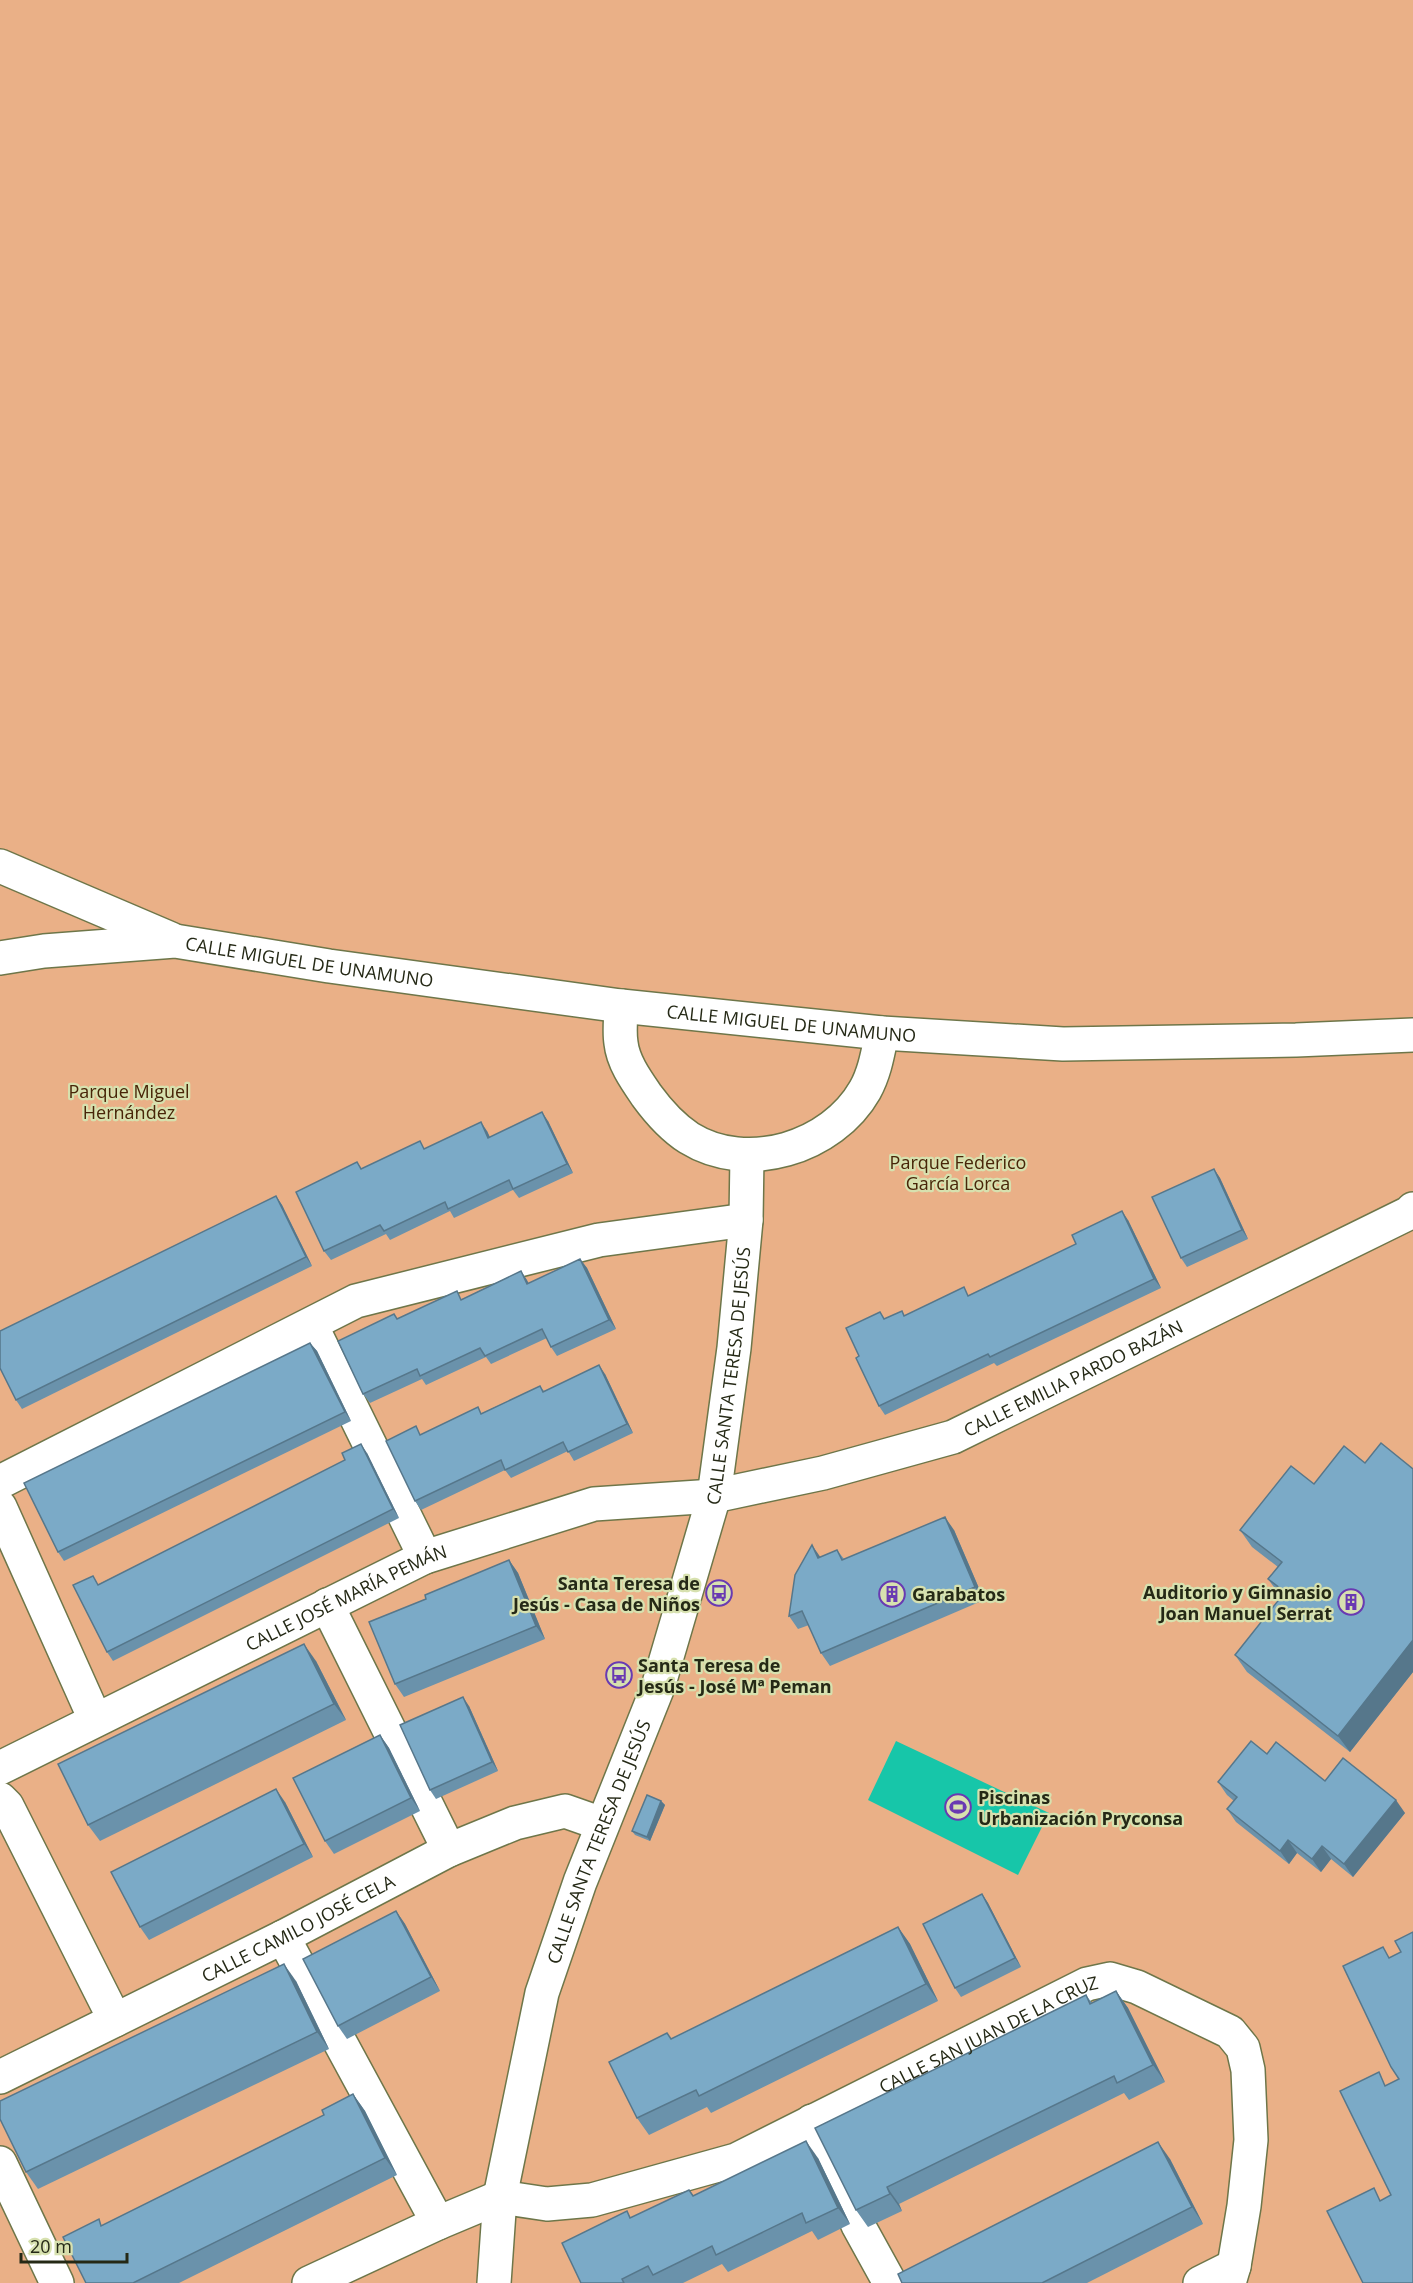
<svg xmlns="http://www.w3.org/2000/svg" width="1413" height="2283" font-family="'Open Sans',sans-serif">
<style>
.green{fill:#eab087}
.water{fill:#17c6a9}
.lines{fill:none;stroke-linecap:round;stroke-linejoin:round}
.street-casing{stroke:#6e7649;stroke-width:36}
.street{stroke:#fff;stroke-width:33}
.wall{fill:#6a92ab}
.shaded-wall{fill:#56778b}
.building{fill:#7baac7;stroke:#56778b;stroke-width:1.5}
.labels{text-anchor:middle;dominant-baseline:central;stroke-width:4.5;stroke-linejoin:round;paint-order:stroke}
.street-label{font-size:18px;fill:#252916;stroke:#d7e1af}
.park-label{font-size:18px;fill:#482508;stroke:#d7e1af}
.poi-label{font-size:18px;font-weight:bold;fill:#252916;stroke:#d7e1af;text-anchor:start}
</style>
<rect width="100%" height="100%" fill="#d7e1af"/>
<!-- green -->
<rect class="green" x="0" y="0" width="1413" height="2283"/>
<!-- water -->
<path class="water" d="M896,1741L1049,1813L1018,1875L868,1800Z"/>
<g class="lines">
<!-- street casing -->
<g class="street-casing">
<g id="street">
<path d="M0,866L171,939"/>
<path id="s1" d="M0,958L44,951L175,941L329,966L621,1006L882,1033L1063,1044L1296,1040L1413,1035"/>
<path d="M621,1006C621,1018 619,1031 621,1043C623,1062 636,1080 647,1096C658,1111 672,1127 689,1138C747,1174 832,1148 865,1090C875,1072 878,1052 882,1033"/>
<path d="M311,1325L425,1557"/>
<path d="M0,1482L356,1301L599,1240L746,1220"/>
<path d="M0,1507L95,1719"/>
<path d="M327,1605L449,1850"/>
<path id="s2" d="M0,1768L425,1557L594,1504L714,1496L823,1473L953,1437L1409,1213L1413,1209"/>
<path d="M0,1799L7,1806L115,2020"/>
<path d="M283,1937L438,2223"/>
<path id="s3" d="M0,2077L283,1937L449,1850L515,1823L565,1811L602,1824"/>
<path d="M812,2121L858,2225L890,2283"/>
<path d="M0,2163L57,2283"/>
<path id="s4" d="M309,2283L438,2223L500,2197L547,2204L592,2200L736,2160L1087,1984L1110,1979L1137,1987L1230,2032L1243,2048L1248,2070L1251,2140L1244,2206L1234,2266L1229,2283"/>
<path id="s5" d="M494,2283L500,2197L542,1993L580,1882L658,1687L714,1496L734,1348L746,1220L747,1155"/>
<path d="M1200,2283L1234,2266"/>
</g>
</g>
<!-- street -->
<use href="#street" class="street"/>
</g>
<!-- wall -->
<g class="wall">
<path d="M548,1121L573,1173L519,1198L513,1190L454,1218L450,1211L390,1240L386,1234L331,1260L324,1251L357,1162L362,1169L426,1149L487,1131L490,1137Z"/>
<path d="M1214,1169L1220,1178L1248,1239L1187,1267L1181,1258Z"/>
<path d="M276,1196L282,1205L312,1266L22,1409L16,1400Z"/>
<path d="M1128,1220L1161,1288L997,1366L994,1363L885,1415L879,1406L859,1356L880,1312L885,1319L902,1311L905,1316L969,1295Z"/>
<path d="M580,1259L587,1268L616,1329L557,1356L551,1347L547,1338L491,1364L486,1357L426,1385L422,1379L370,1403L363,1394L398,1319L462,1299L521,1271L529,1284Z"/>
<path d="M310,1343L317,1351L351,1421L64,1561L58,1552Z"/>
<path d="M605,1374L633,1433L574,1461L568,1451L511,1478L505,1470L421,1510L415,1501L422,1434L482,1413L540,1386L544,1391Z"/>
<path d="M367,1453L399,1518L113,1661L107,1652L99,1584Z"/>
<path d="M1365,1463L1413,1469V1672L1350,1752L1247,1672L1235,1655L1281,1597L1268,1579L1278,1567L1252,1547L1240,1530L1314,1484Z"/>
<path d="M954,1530L984,1600L830,1666L821,1653L809,1625L798,1629L789,1616L821,1557L837,1550L844,1559Z"/>
<path d="M509,1560L518,1573L545,1639L404,1697L395,1684L426,1599Z"/>
<path d="M316,1661L346,1720L100,1841L88,1825Z"/>
<path d="M469,1706L498,1771L436,1799L430,1790Z"/>
<path d="M380,1735L389,1748L420,1811L334,1854L325,1841Z"/>
<path d="M1267,1754L1325,1781L1405,1813L1353,1877L1331,1859L1321,1872L1297,1853L1289,1864L1236,1822L1227,1809L1234,1801L1227,1795L1218,1782Z"/>
<path d="M661,1801L665,1805L650,1841L635,1835L632,1831Z"/>
<path d="M285,1802L313,1857L149,1940L140,1927Z"/>
<path d="M982,1894L988,1903L1021,1967L961,1997L955,1988Z"/>
<path d="M396,1911L405,1924L440,1991L347,2039L338,2026Z"/>
<path d="M898,1927L910,1944L938,2001L711,2113L707,2107L649,2135L637,2118L671,2039Z"/>
<path d="M296,1981L329,2049L38,2189L26,2172Z"/>
<path d="M1116,1991L1128,2008L1165,2082L1129,2100L1124,2093L899,2204L902,2211L868,2227L856,2210L1086,1995L1092,2003Z"/>
<path d="M353,2094L365,2111L397,2175L179,2283H86L103,2225L324,2115Z"/>
<path d="M818,2158L850,2224L818,2240L812,2231L728,2272L722,2264L683,2283H581L627,2211L631,2218L689,2190L694,2196Z"/>
<path d="M1170,2159L1203,2224L1087,2283H902Z"/>
</g>
<!-- shaded-wall -->
<g class="shaded-wall">
<path d="M542,1112L548,1121L573,1173L567,1164Z"/>
<path d="M481,1122L487,1131L494,1147L488,1138Z"/>
<path d="M1214,1169L1220,1178L1248,1239L1242,1230Z"/>
<path d="M276,1196L282,1205L312,1266L306,1257Z"/>
<path d="M1122,1211L1128,1220L1161,1288L1154,1279Z"/>
<path d="M580,1259L587,1268L616,1329L609,1320Z"/>
<path d="M521,1271L527,1280L533,1293L527,1284Z"/>
<path d="M310,1343L317,1351L351,1421L345,1412Z"/>
<path d="M599,1365L605,1374L633,1433L627,1424Z"/>
<path d="M361,1444L367,1453L399,1518L393,1509Z"/>
<path d="M945,1517L954,1530L984,1600L975,1587Z"/>
<path d="M812,1545L821,1558H818Z"/>
<path d="M509,1560L518,1573L545,1639L536,1626Z"/>
<path d="M1413,1640V1672L1350,1752L1338,1736Z"/>
<path d="M304,1644L316,1661L346,1720L334,1704Z"/>
<path d="M463,1697L469,1706L498,1771L492,1762Z"/>
<path d="M380,1735L389,1748L420,1811L411,1798Z"/>
<path d="M276,1789L285,1802L313,1857L304,1844Z"/>
<path d="M1396,1800L1405,1813L1353,1877L1344,1864Z"/>
<path d="M661,1801L665,1805L650,1841L647,1837Z"/>
<path d="M1288,1840L1297,1853L1289,1864L1280,1851Z"/>
<path d="M1322,1846L1331,1859L1321,1872L1312,1859Z"/>
<path d="M982,1894L988,1903L1021,1967L1015,1958Z"/>
<path d="M396,1911L405,1924L440,1991L431,1977Z"/>
<path d="M898,1927L910,1944L938,2001L926,1984Z"/>
<path d="M284,1964L296,1981L329,2049L317,2032Z"/>
<path d="M1116,1991L1128,2008L1165,2082L1153,2065Z"/>
<path d="M353,2094L365,2111L397,2175L385,2158Z"/>
<path d="M806,2141L818,2158L850,2224L838,2208Z"/>
<path d="M1158,2142L1170,2159L1203,2224L1192,2207Z"/>
<path d="M887,2187L899,2204L902,2211L890,2194Z"/>
</g>
<!-- building -->
<g class="building">
<path d="M542,1112L567,1164L513,1189L509,1180L448,1209L445,1202L384,1231L380,1225L324,1251L296,1192L357,1162L361,1169L420,1141L424,1149L481,1122L488,1138Z"/>
<path d="M1214,1169L1242,1230L1181,1258L1152,1197Z"/>
<path d="M276,1196L306,1257L16,1400L0,1368V1331Z"/>
<path d="M1122,1211L1154,1279L990,1357L988,1354L879,1406L856,1358L859,1356L846,1328L880,1312L884,1319L902,1311L904,1316L964,1287L968,1296L1076,1244L1072,1235Z"/>
<path d="M580,1259L609,1320L551,1347L542,1329L485,1356L480,1348L420,1376L417,1369L363,1394L338,1341L394,1314L397,1319L457,1291L461,1300L521,1271L527,1284Z"/>
<path d="M310,1343L345,1412L58,1552L24,1483Z"/>
<path d="M599,1365L627,1424L568,1452L563,1442L505,1470L501,1460L415,1501L386,1441L416,1426L420,1435L478,1407L481,1414L540,1386L543,1392Z"/>
<path d="M1381,1443L1413,1469V1640L1338,1736L1235,1655L1285,1592L1268,1579L1282,1562L1240,1530L1291,1466L1314,1484L1344,1446L1365,1463Z"/>
<path d="M361,1444L393,1509L107,1652L73,1585L93,1576L98,1585L345,1460L342,1453Z"/>
<path d="M945,1517L975,1587L821,1653L802,1611L789,1616L795,1575L812,1545L818,1558L837,1550L842,1560Z"/>
<path d="M509,1560L536,1626L395,1684L369,1622L426,1599L425,1595Z"/>
<path d="M304,1644L334,1704L88,1825L58,1764Z"/>
<path d="M463,1697L492,1762L430,1790L400,1725Z"/>
<path d="M380,1735L411,1798L325,1841L293,1778Z"/>
<path d="M1251,1741L1267,1754L1276,1742L1325,1781L1343,1758L1396,1800L1344,1864L1322,1846L1312,1859L1288,1840L1280,1851L1227,1809L1237,1797L1218,1782Z"/>
<path d="M276,1789L304,1844L140,1927L111,1872Z"/>
<path d="M647,1795L661,1801L647,1837L632,1831Z"/>
<path d="M982,1894L1015,1958L955,1988L923,1924Z"/>
<path d="M396,1911L431,1977L338,2026L303,1959Z"/>
<path d="M898,1927L926,1984L699,2096L696,2090L637,2118L609,2062L667,2033L671,2039Z"/>
<path d="M1413,1932V2283H1363L1327,2211L1374,2188L1380,2201L1391,2195L1340,2091L1379,2072L1385,2086L1399,2079L1391,2067L1343,1966L1383,1947L1389,1958L1401,1952L1395,1941Z"/>
<path d="M284,1964L317,2032L26,2172L0,2119V2101Z"/>
<path d="M1116,1991L1153,2065L1117,2083L1114,2076L887,2187L890,2194L856,2210L815,2128L1086,1995L1090,2004Z"/>
<path d="M353,2094L385,2158L133,2283H86L63,2237L99,2219L101,2226L324,2115L322,2110Z"/>
<path d="M806,2141L838,2208L806,2223L802,2213L716,2255L712,2246L653,2275L648,2266L622,2279L624,2283H581L562,2243L627,2211L630,2218L689,2190L693,2196Z"/>
<path d="M1158,2142L1192,2207L1042,2283H902L898,2274Z"/>
</g>
<!-- icons -->
<defs>
<g id="bus-ring" transform="scale(1.35)"><circle r="9.5" fill="#d7e1af" stroke="#693ab2" stroke-width="1.5"/><path d="M-5-6H5V4H4V6H2V4H-2V6H-4V4H-5ZM-3.5-4V0h7V-4ZM-3.5 1.2v1.5H-2V1.2ZM2 1.2v1.5H3.5V1.2Z" fill="#693ab2"/></g>
<g id="building-ring" transform="scale(1.35)"><circle r="9.5" fill="#d7e1af" stroke="#693ab2" stroke-width="1.5"/><path d="M-4-6H4V6H1V3H-1V6H-4ZM-2.5-4.3h1.7v1.8h-1.7ZM.8-4.3h1.7v1.8H.8ZM-2.5-1h1.7V.8h-1.7ZM.8-1h1.7V.8H.8Z" fill="#693ab2"/></g>
<g id="stadium-ring" transform="scale(1.35)"><circle r="9.5" fill="#d7e1af" stroke="#693ab2" stroke-width="1.5"/><path d="M0-5a6.5 5 0 1 0 0 10a6.5 5 0 1 0 0-10ZM-3.5-1.8h7v3.6h-7Z" fill="#693ab2"/></g>
</defs>
<g fill-rule="evenodd">
<use href="#bus-ring" x="719" y="1593"/>
<use href="#building-ring" x="892" y="1594"/>
<use href="#building-ring" x="1351" y="1602"/>
<use href="#bus-ring" x="619" y="1675"/>
<use href="#stadium-ring" x="958" y="1807"/>
</g>
<g class="labels">
<!-- street labels -->
<g class="street-label">
<text stroke="none"><textPath href="#s1" startOffset="312">CALLE MIGUEL DE UNAMUNO</textPath></text>
<text stroke="none"><textPath href="#s1" startOffset="798">CALLE MIGUEL DE UNAMUNO</textPath></text>
<text stroke="none"><textPath href="#s5" startOffset="942">CALLE SANTA TERESA DE JESÚS</textPath></text>
<text stroke="none"><textPath href="#s2" startOffset="1152">CALLE EMILIA PARDO BAZÁN</textPath></text>
<text stroke="none"><textPath href="#s2" startOffset="386">CALLE JOSÉ MARÍA PEMÁN</textPath></text>
<text stroke="none"><textPath href="#s5" startOffset="456">CALLE SANTA TERESA DE JESÚS</textPath></text>
<text stroke="none"><textPath href="#s3" startOffset="333">CALLE CAMILO JOSÉ CELA</textPath></text>
<text stroke="none"><textPath href="#s4" startOffset="734">CALLE SAN JUAN DE LA CRUZ</textPath></text>
</g>
<!-- park labels -->
<g class="park-label">
<text x="129" y="1091">Parque Miguel<tspan x="129" dy="21">Hernández</tspan></text>
<text x="958" y="1162">Parque Federico<tspan x="958" dy="21">García Lorca</tspan></text>
</g>
<!-- poi labels -->
<g class="poi-label">
<text x="700" y="1583" text-anchor="end">Santa Teresa de<tspan x="700" dy="21">Jesús - Casa de Niños</tspan></text>
<text x="1332" y="1592" text-anchor="end">Auditorio y Gimnasio<tspan x="1332" dy="21">Joan Manuel Serrat</tspan></text>
<text x="912" y="1594">Garabatos</text>
<text x="638" y="1665">Santa Teresa de<tspan x="638" dy="21">Jesús - José Mª Peman</tspan></text>
<text x="978" y="1797">Piscinas<tspan x="978" dy="21">Urbanización Pryconsa</tspan></text>
</g>
</g>
<!-- scale -->
<path d="M21 2253v9h106v-9" fill="none" stroke="#252916" stroke-width="3"/>
<text x="30" y="2253" font-size="18" fill="#252916" stroke="#d7e1af" stroke-width="4.5" paint-order="stroke">20 m</text>
</svg>
